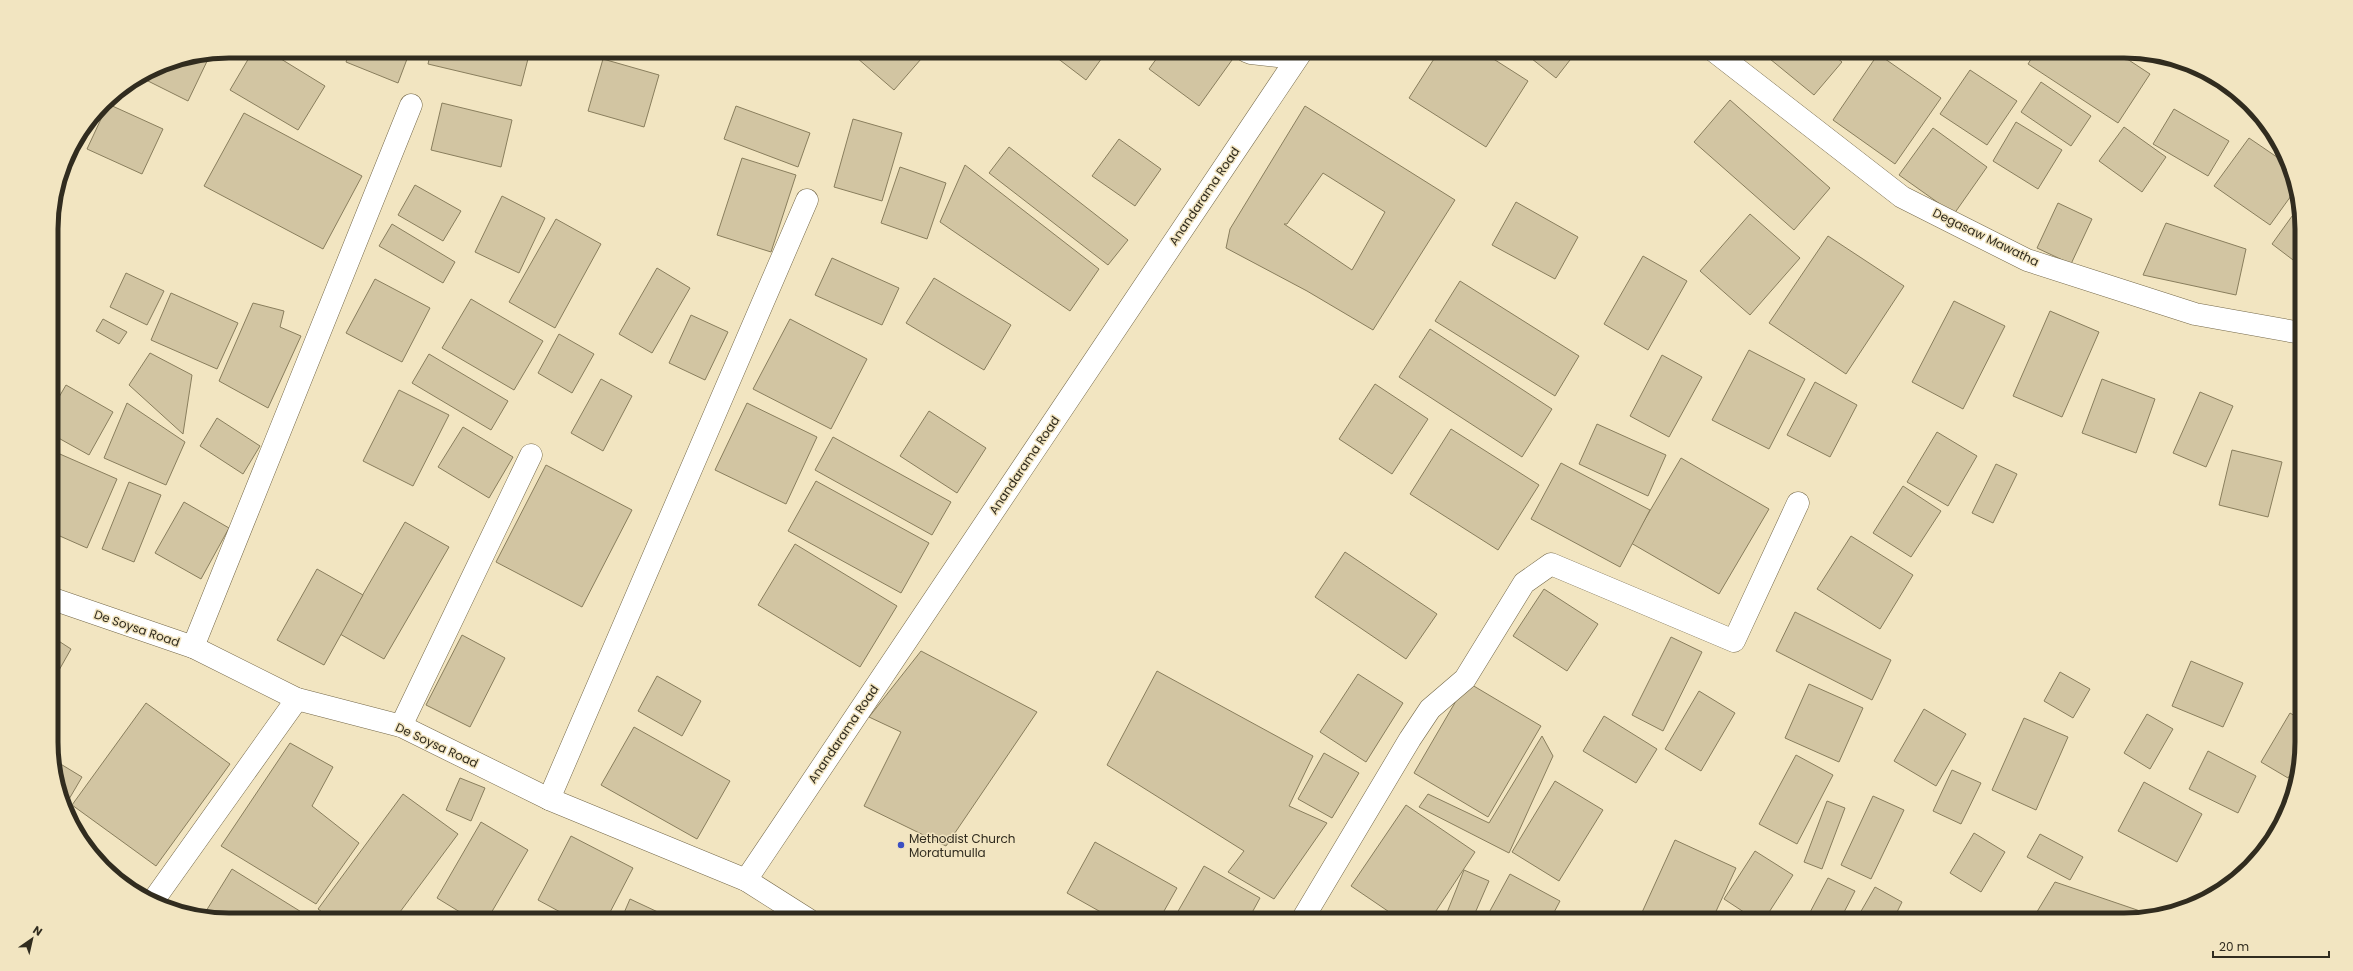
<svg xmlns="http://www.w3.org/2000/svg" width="2353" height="971" font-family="Poppins,sans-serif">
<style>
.building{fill:#d2c5a2;stroke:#897e5d;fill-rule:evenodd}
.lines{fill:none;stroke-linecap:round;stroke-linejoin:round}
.street-casing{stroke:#746849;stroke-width:23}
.primary-casing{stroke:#746849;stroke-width:23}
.street{stroke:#fff;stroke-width:22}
.primary{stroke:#fff;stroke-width:22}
.poi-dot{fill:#3b4fc2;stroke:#f2e5c1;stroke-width:1.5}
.labels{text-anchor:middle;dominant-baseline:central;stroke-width:3;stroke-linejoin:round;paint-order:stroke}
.street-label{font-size:12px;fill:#312c1f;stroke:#f2e5c1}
.poi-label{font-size:12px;fill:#312c1f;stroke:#f2e5c1;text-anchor:start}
.rim{fill:none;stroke:#312c1f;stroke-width:5}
</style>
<rect width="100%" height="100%" fill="#f2e5c1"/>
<!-- building -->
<g class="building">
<path d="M253,51H268L325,86L298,130L230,90Z"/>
<path d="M350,51H410L398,83L346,62Z"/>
<path d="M431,51H530L521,86L428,64Z"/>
<path d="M849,51H928L894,90Z"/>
<path d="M1048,51H1107L1086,80Z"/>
<path d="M1162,51H1221L1232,60L1199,106L1149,69Z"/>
<path d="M1439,51H1481L1528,81L1486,147L1409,98Z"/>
<path d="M1522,51H1577L1556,78Z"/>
<path d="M1776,51H1829L1842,62L1814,95L1770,59Z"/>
<path d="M2036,51H2115L2150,74L2118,123L2028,64Z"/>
<path d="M1878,54L1941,98L1895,164L1833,120Z"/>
<path d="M210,55L188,101L140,77L161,64Z"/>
<path d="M603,59L659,75L644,127L588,111Z"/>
<path d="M1970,70L2017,101L1987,145L1940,114Z"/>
<path d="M2041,82L2091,116L2071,146L2021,112Z"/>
<path d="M1730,100L1830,188L1794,230L1694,142Z"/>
<path d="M442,103L512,120L501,167L431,150Z"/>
<path d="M108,104L163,129L142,174L87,149Z"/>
<path d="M736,106L810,133L798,167L724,139Z"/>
<path d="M1305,106L1455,200L1373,330L1307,291L1226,248L1230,229ZM1323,173L1385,212L1352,270L1284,224H1287Z"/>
<path d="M2174,109L2229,141L2208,176L2153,144Z"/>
<path d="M244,113L362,176L323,249L204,186Z"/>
<path d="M853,119L902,133L882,201L834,187Z"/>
<path d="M2016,122L2062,150L2038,189L1993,161Z"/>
<path d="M2124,127L2166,157L2142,192L2099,161Z"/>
<path d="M1933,128L1987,167L1954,214L1899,175Z"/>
<path d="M2249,138L2290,166L2296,189L2270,225L2214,186Z"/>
<path d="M1119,139L1161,169L1135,206L1092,176Z"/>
<path d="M1009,147L1128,240L1108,265L989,173Z"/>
<path d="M742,158L796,175L771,252L717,235Z"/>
<path d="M965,165L1099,269L1070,311L940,222Z"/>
<path d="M900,167L946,183L927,239L881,223Z"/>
<path d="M415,185L461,211L443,241L398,215Z"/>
<path d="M502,196L545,218L519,273L475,252Z"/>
<path d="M1516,202L1578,237L1555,279L1492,245Z"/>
<path d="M2058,203L2092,219L2071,264L2037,248Z"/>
<path d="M2300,205V206L2301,266L2272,244Z"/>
<path d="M1750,214L1800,258L1750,315L1700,271Z"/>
<path d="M556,219L601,244L555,328L509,302Z"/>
<path d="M2166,223L2246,249L2236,295L2143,275Z"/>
<path d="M392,224L455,262L443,283L379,246Z"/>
<path d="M1828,236L1904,286L1846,374L1769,323Z"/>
<path d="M1643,256L1687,281L1648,350L1604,324Z"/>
<path d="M832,258L899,288L882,325L815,295Z"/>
<path d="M657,268L690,288L652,353L619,334Z"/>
<path d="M126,273L164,291L147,325L110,307Z"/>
<path d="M934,278L1011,325L984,370L906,323Z"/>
<path d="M375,279L430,308L402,362L346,333Z"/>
<path d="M1460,281L1579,356L1555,396L1435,321Z"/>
<path d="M171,293L238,323L217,369L151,340Z"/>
<path d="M471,299L543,341L514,390L442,348Z"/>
<path d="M1954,301L2005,326L1963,409L1912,382Z"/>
<path d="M253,303L284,311L280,327L301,336L268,408L219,381Z"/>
<path d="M2050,311L2099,332L2062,417L2013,396Z"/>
<path d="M691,315L728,332L705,380L669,363Z"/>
<path d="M103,319L127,332L119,344L96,331Z"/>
<path d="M790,319L867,359L831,429L753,389Z"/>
<path d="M1430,329L1552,409L1522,457L1399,377Z"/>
<path d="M559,334L594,354L572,393L538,373Z"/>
<path d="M1749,350L1805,379L1769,449L1712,420Z"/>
<path d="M150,353L192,375L183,434L129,385Z"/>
<path d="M429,354L508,401L491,430L412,383Z"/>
<path d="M1662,355L1702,377L1669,437L1630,416Z"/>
<path d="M601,379L632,396L603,451L571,433Z"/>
<path d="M2102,379L2155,399L2136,453L2082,433Z"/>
<path d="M1815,382L1857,405L1830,457L1787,435Z"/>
<path d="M1375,384L1428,419L1392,474L1339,439Z"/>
<path d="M66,385L113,412L89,455L53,435L52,409Z"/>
<path d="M399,390L449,415L413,486L363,461Z"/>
<path d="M2200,392L2233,406L2206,467L2173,453Z"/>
<path d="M127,403L185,442L166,485L104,458Z"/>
<path d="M747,403L817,437L786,504L715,470Z"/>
<path d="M929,411L986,448L957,493L900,456Z"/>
<path d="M217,418L260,446L243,474L200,446Z"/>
<path d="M1597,424L1666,455L1648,496L1579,464Z"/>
<path d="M463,427L513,457L489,498L438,467Z"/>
<path d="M1451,429L1539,485L1498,550L1410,494Z"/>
<path d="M1937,432L1977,456L1948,506L1907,482Z"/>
<path d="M833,437L951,502L932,535L815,470Z"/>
<path d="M2232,450L2282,462L2268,517L2219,505Z"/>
<path d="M53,451L117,479L87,548L53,533Z"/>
<path d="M1681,458L1769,509L1719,594L1631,543Z"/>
<path d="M1561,463L1650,510L1620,567L1531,519Z"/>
<path d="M1996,464L2017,474L1993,523L1972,513Z"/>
<path d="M546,465L632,510L582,607L496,562Z"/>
<path d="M816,481L929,543L901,593L788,531Z"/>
<path d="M129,482L161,495L134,562L102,549Z"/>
<path d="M1903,486L1941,511L1911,557L1873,533Z"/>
<path d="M184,502L229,528L201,579L155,553Z"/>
<path d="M405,522L449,547L384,659L340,634Z"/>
<path d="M1851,536L1913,575L1880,629L1817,589Z"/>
<path d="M795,544L897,606L860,667L758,605Z"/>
<path d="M1345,552L1437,614L1406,659L1315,597Z"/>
<path d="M317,569L363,595L324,665L277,640Z"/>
<path d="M1544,589L1598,624L1567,671L1513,636Z"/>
<path d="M1795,612L1891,660L1872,700L1776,651Z"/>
<path d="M462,635L505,658L470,727L426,705Z"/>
<path d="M1671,637L1702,652L1663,731L1632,715Z"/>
<path d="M54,638L71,649L54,679Z"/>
<path d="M921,651L1037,712L946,846L864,806L901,732L869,717Z"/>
<path d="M2191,661L2243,683L2223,727L2172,706Z"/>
<path d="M1157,671L1313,756L1289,806L1327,823L1274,899L1228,872L1244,851L1107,765Z"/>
<path d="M2060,672L2090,689L2073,718L2044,701Z"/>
<path d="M1358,674L1403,703L1366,762L1320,732Z"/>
<path d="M657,676L701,701L682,736L638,711Z"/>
<path d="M1467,682L1541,726L1488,817L1414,773Z"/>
<path d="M1809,684L1863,708L1839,762L1785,738Z"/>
<path d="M1699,691L1735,713L1701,771L1665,749Z"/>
<path d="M146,703L230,764L156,866L72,805Z"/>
<path d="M1924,709L1966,734L1936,786L1894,761Z"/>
<path d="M2290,713L2302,720V742L2299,760L2288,778L2261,762Z"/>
<path d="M2147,714L2173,729L2150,769L2124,753Z"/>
<path d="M1604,716L1657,749L1636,783L1583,751Z"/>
<path d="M2024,718L2068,737L2036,810L1992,790Z"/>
<path d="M634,727L730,781L697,839L601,785Z"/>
<path d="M1542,736L1553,756L1509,853L1419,807L1428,794L1489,823Z"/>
<path d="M290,743L333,767L312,806L359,843L316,904L221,846Z"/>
<path d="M2208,751L2256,776L2238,813L2189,789Z"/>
<path d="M1324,753L1359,773L1332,818L1298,799Z"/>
<path d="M1796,755L1833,775L1797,844L1759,824Z"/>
<path d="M54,760L82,777L65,806L54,777Z"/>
<path d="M1952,770L1981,783L1961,824L1933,811Z"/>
<path d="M460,778L485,788L471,821L446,810Z"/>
<path d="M1555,781L1603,810L1559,881L1512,852Z"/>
<path d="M2144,782L2202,814L2177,862L2118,831Z"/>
<path d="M403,794L458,834L394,920H333L318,909Z"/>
<path d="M1873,796L1904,810L1871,879L1841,865Z"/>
<path d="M2293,796L2292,799L2278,827L2276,826Z"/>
<path d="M1827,801L1845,808L1822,869L1804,862Z"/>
<path d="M1406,805L1475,852L1430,920H1401L1351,886Z"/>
<path d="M481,822L528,850L487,920H473L437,898Z"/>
<path d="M1974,833L2005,852L1981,892L1950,873Z"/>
<path d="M2040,834L2083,857L2070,880L2027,857Z"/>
<path d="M571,836L633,868L606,920H575L538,900Z"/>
<path d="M1675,840L1736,868L1712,920L1639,919Z"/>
<path d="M1095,842L1177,888L1159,920H1115L1067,893Z"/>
<path d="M1755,851L1793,875L1764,920H1756L1724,899Z"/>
<path d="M1204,866L1260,898L1248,920H1173Z"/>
<path d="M232,869L311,918L310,920H229L203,916Z"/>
<path d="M1464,870L1489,881L1472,920H1444Z"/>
<path d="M1510,874L1560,901L1550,920H1485Z"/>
<path d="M1828,878L1855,891L1840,920H1806Z"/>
<path d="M2055,882L2146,913L2135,920H2119L2100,916L2098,920H2032Z"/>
<path d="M1875,887L1902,902L1893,920H1856Z"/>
<path d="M630,899L675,920H621Z"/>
</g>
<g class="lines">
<!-- street casing -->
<g class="street-casing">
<g id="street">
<path d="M1246,51L1251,53L1296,58"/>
<path d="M1714,51L1902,197L2027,260L2195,314L2301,333"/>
<path d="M193,647L411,105"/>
<path d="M401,726L531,455"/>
<path d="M549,799L807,200"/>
<path d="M746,880L1302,51"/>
<path d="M153,901L297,699"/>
<path d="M1302,920L1410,739L1430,709L1465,679L1524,583L1551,564L1734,641L1798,503"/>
</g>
</g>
<!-- primary casing -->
<g class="primary-casing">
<path id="primary" d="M53,599L193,647L297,699L401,726L549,799L746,880L809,920"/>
</g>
<!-- street -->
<use href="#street" class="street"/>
<!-- primary -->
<use href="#primary" class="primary"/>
</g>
<!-- markers -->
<circle class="poi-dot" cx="901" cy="845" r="4"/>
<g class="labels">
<!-- street labels -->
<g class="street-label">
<text transform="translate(1204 196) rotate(-56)">Anandarama Road</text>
<text transform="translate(1986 237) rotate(26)">Degasaw Mawatha</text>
<text transform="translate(1024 465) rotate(-56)">Anandarama Road</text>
<text transform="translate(137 628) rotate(19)">De Soysa Road</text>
<text transform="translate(843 734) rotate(-56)">Anandarama Road</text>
<text transform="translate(437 745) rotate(25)">De Soysa Road</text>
</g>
<!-- poi labels -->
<g class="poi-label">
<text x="909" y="838">Methodist Church<tspan x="909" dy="14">Moratumulla</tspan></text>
</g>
</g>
<!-- crop -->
<path d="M0 0H2353V971H0ZM229 58H2124A171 171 0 0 1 2295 229V742A171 171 0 0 1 2124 913H229A171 171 0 0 1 58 742V229A171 171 0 0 1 229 58Z" fill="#f2e5c1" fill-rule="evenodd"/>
<path class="rim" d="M229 58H2124A171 171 0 0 1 2295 229V742A171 171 0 0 1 2124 913H229A171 171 0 0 1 58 742V229A171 171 0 0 1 229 58Z"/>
<!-- north arrow -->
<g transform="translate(32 939) rotate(34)" stroke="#f2e5c1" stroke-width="3" paint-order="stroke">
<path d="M0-3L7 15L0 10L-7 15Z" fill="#312c1f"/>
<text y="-6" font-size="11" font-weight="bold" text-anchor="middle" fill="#312c1f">N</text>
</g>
<!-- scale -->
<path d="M2213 951v6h116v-6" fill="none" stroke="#312c1f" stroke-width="2"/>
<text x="2219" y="951" font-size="12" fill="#312c1f" stroke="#f2e5c1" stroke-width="3" paint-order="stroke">20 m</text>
</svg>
